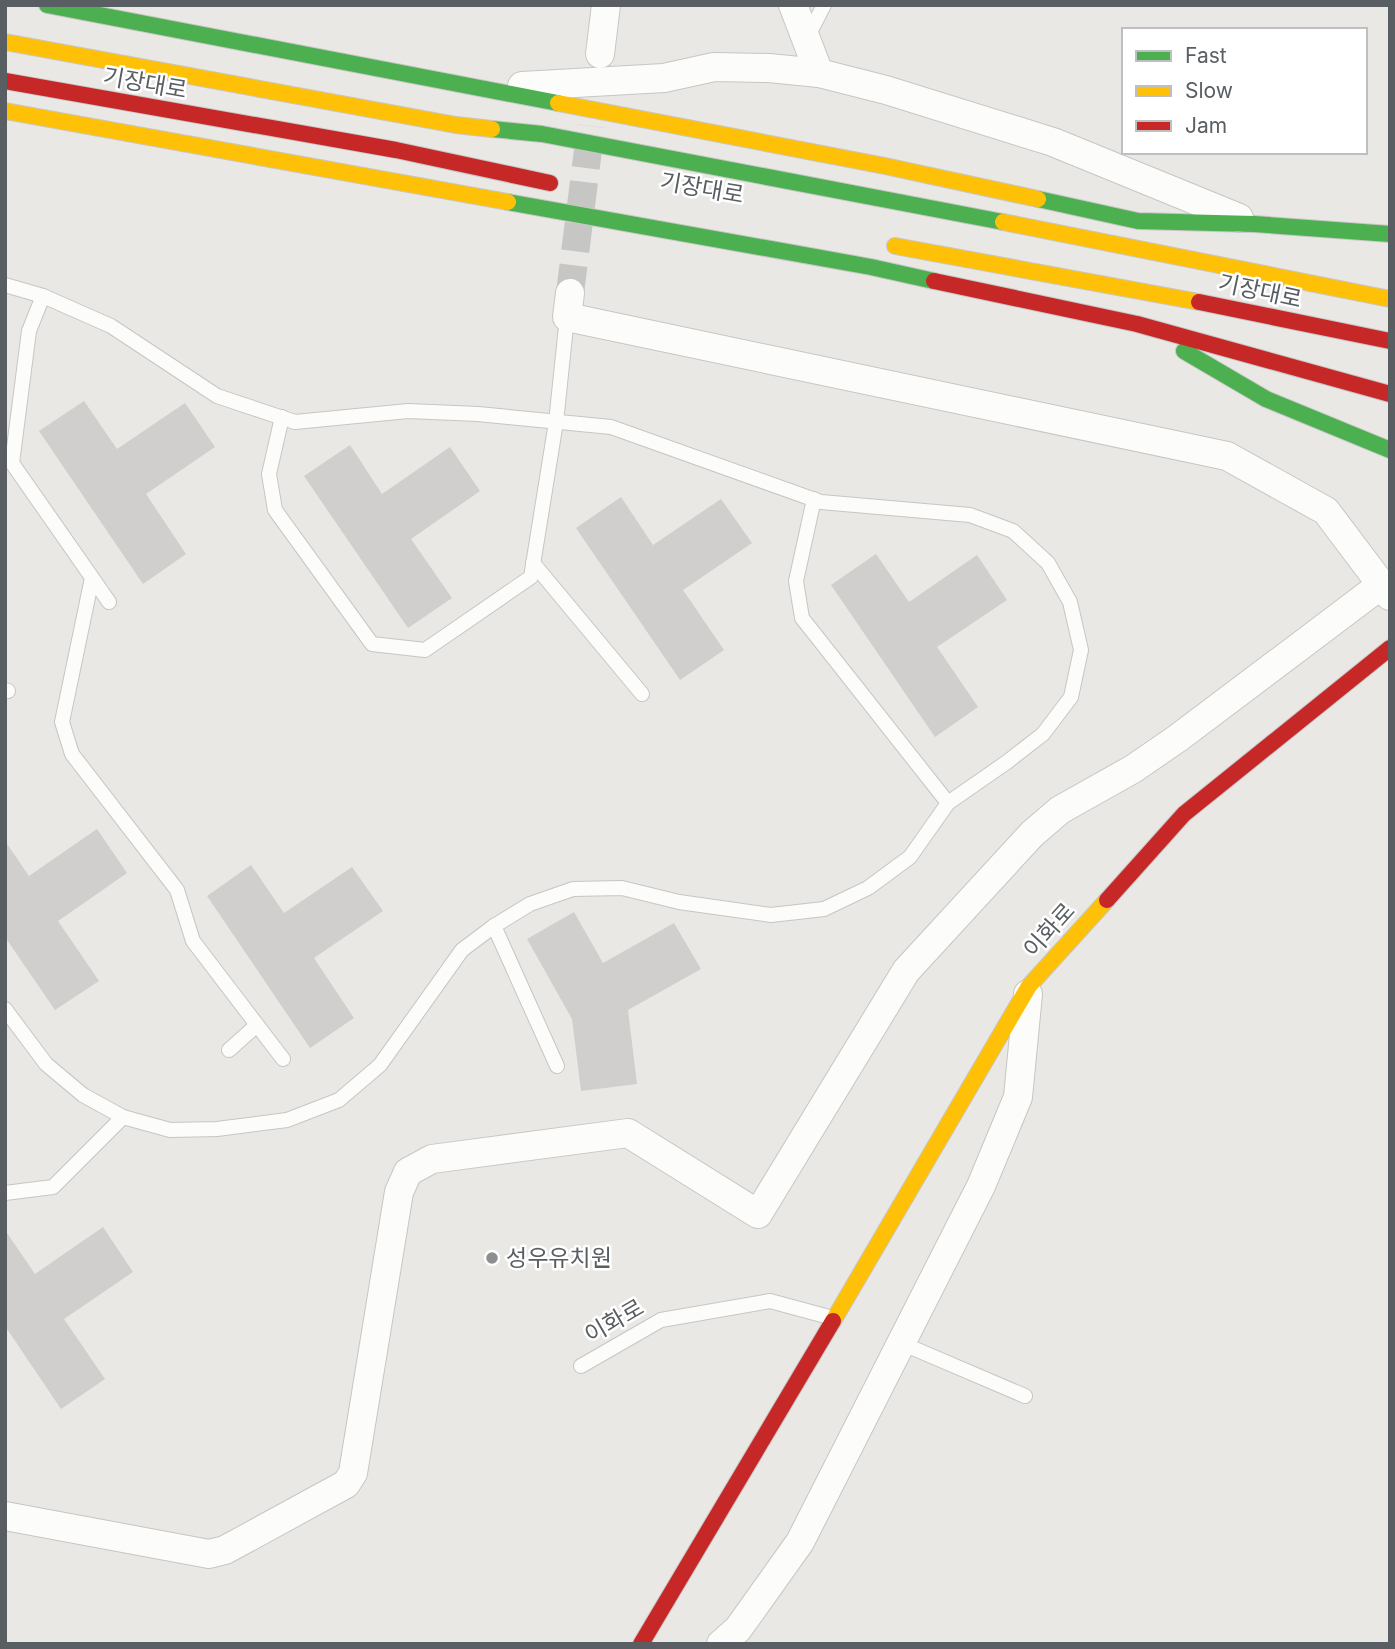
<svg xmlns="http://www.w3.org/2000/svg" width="1395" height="1649" font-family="Inter,'Noto Sans KR',sans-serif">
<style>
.building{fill:#d0cfcd}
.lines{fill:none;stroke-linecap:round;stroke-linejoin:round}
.street-tunnel{stroke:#c6c6c4;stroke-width:28;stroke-dasharray:28 14;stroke-linecap:butt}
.lane-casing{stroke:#c6c6c6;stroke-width:16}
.street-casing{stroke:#c6c6c6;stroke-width:30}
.fast-casing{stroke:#c7c7c7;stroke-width:18}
.slow-casing{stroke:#c7c7c7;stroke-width:18}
.jam-casing{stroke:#c7c7c7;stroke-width:18}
.lane{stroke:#fcfcfb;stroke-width:14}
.street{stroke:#fcfcfb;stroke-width:28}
.fast{stroke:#4caf50;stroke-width:16}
.slow{stroke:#ffc107;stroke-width:16}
.jam{stroke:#c62828;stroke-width:16}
.poi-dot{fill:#8c8e90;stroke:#fff;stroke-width:2.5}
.labels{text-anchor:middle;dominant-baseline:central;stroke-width:5;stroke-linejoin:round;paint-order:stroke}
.street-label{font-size:23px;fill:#595e63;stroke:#fff}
.poi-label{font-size:23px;fill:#595e63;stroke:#fff;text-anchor:start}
</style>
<rect width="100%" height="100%" fill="#eae8e4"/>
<!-- building -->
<g class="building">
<path d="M84,401L117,449L185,403L215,447L146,494L186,554L143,584L39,431Z"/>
<path d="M350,445L382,494L450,447L480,491L411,539L452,598L408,628L304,476Z"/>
<path d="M621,497L653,545L721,499L752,543L683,590L724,650L680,680L576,528Z"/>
<path d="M876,554L909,602L977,555L1007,600L937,647L978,707L935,737L831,585Z"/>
<path d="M97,829L127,873L58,921L99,981L55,1010L5,937V841L29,876Z"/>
<path d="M251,865L284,913L352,867L383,911L314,958L354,1018L310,1048L207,896Z"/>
<path d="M574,912L603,963L674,923L701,969L628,1010L637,1084L581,1091L572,1019L527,939Z"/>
<path d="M103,1227L133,1272L64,1319L105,1379L61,1409L5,1326V1230L35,1274Z"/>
</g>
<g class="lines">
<!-- street-tunnel -->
<path class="street-tunnel" d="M570,293L591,126"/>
<!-- lane casing -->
<g class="lane-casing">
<g id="lane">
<path d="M807,38L824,5"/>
<path d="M5,285L43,296L111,326L217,396L295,422L408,411L478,414L611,427L821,502L970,515L1013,531L1048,563L1070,602L1081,650L1071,697L1043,734L1007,762L948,803L910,857L868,888L824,909L771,915L679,902L622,888L573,889L530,904L494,926L462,950L380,1065L339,1100L287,1120L217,1129L170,1130L123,1117L83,1095L46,1064L5,1009"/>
<path d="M43,296L29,331L12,463L109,602"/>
<path d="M282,417L269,474L275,510L372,644L425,650L531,577L556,422L567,317"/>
<path d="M814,499L796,581L802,618L948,803"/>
<path d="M533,563L642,694"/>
<path d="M92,578L62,722L72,754L177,890L193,941L283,1059"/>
<path d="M5,690L8,691"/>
<path d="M494,926L557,1066"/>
<path d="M229,1050L257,1025"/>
<path d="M5,1193L53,1187L123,1117"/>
<path d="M901,1343L1025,1396"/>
<path d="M581,1366L661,1320L770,1301L833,1318"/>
</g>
</g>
<!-- street casing -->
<g class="street-casing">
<g id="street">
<path d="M793,5L819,73"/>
<path d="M600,54L606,5"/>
<path d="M522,86L664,78L714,67L769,68L819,73L886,90L1053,142L1239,218"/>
<path d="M570,293L567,317L1227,456L1326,511L1390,596"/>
<path d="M5,1516L209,1554L225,1550L346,1484L353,1473L399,1192L408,1172L432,1159L628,1133L758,1214L906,971L1032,834L1060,810L1133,769L1178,738L1381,585"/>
<path d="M721,1644L738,1629L800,1542L981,1186L1018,1097L1028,994"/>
</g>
</g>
<!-- fast casing -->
<g class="fast-casing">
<g id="fast">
<path d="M47,5L558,103"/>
<path d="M492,129L542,134L1003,222"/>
<path d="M1038,199L1138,221L1254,224L1390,234"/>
<path d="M508,202L871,267L934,281"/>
<path d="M1184,351L1266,399L1390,450"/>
</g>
</g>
<!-- slow casing -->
<g class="slow-casing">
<g id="slow">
<path d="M5,42L456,125L492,129"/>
<path d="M558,103L885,166L1038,199"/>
<path d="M5,111L508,202"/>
<path d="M1003,222L1390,299"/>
<path d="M895,246L1199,302"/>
<path d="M833,1321L1029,986L1107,900"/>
</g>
</g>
<!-- jam casing -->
<g class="jam-casing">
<g id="jam">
<path d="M5,81L396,150L550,183"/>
<path d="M934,281L1137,324L1390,394"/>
<path d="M1199,302L1390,341"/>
<path d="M1107,900L1184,814L1390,648"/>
<path d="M641,1644L833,1321"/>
</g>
</g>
<!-- lane -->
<use href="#lane" class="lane"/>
<!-- street -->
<use href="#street" class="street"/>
<!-- fast -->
<use href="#fast" class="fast"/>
<!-- slow -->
<use href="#slow" class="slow"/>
<!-- jam -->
<use href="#jam" class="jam"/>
</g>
<!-- markers -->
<circle class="poi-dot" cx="492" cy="1258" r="7"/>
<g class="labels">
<!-- street labels -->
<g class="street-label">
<text transform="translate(145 83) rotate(10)">기장대로</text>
<text transform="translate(702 188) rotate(10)">기장대로</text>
<text transform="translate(1260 291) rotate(12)">기장대로</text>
<text transform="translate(1049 930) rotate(-48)">이화로</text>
<text transform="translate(614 1321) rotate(-30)">이화로</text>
</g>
<!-- poi labels -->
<g class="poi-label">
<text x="506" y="1258">성우유치원</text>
</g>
</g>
<!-- border -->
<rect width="1395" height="1649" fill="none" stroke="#595e63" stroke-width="14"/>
<!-- legend -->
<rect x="1122" y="28" width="245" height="126" fill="#ffffff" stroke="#bdbfc1" stroke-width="2"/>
<rect x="1136" y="51" width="35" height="10" fill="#4caf50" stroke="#bdbfc1" stroke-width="2"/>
<text x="1185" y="63" font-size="21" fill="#595e63">Fast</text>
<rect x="1136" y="86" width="35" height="10" fill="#ffc107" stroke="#bdbfc1" stroke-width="2"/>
<text x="1185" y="98" font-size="21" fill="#595e63">Slow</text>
<rect x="1136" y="121" width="35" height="10" fill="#c62828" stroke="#bdbfc1" stroke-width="2"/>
<text x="1185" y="133" font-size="21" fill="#595e63">Jam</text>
</svg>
